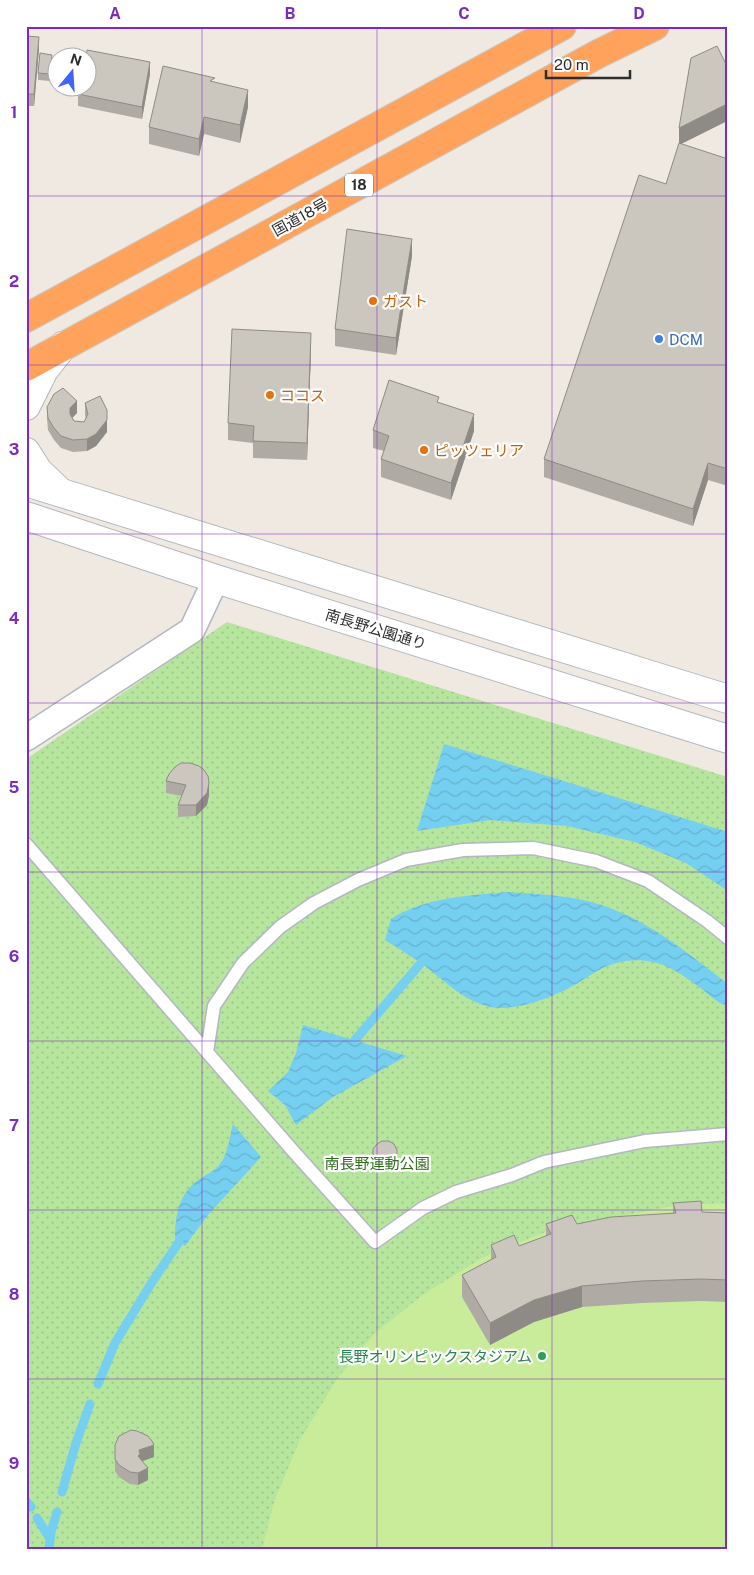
<svg xmlns="http://www.w3.org/2000/svg" width="754" height="1575" font-family="'Public Sans','Noto Sans JP',sans-serif">
<style>
.park{fill:url(#park-dots)}
.pitch{fill:#c9ec9a}
.water{fill:url(#water-waves)}
.lines{fill:none;stroke-linecap:round;stroke-linejoin:round}
.stream{stroke:#75cff0;stroke-width:9}
.lane-casing{stroke:#b4b7c1;stroke-width:15}
.street-casing{stroke:#b4b7c1;stroke-width:28}
.secondary-casing{stroke:#b4b7c1;stroke-width:30}
.highway-casing{stroke:#c9c9c9;stroke-width:30}
.lane{stroke:#fff;stroke-width:12}
.street{stroke:#fff;stroke-width:25}
.secondary{stroke:#fff;stroke-width:28}
.highway{stroke:#ffa35c;stroke-width:28}
.wall{fill:#afaba4}
.shaded-wall{fill:#8e8b86}
.building{fill:#cbc7bf;stroke:#8e8b86}
.grid{fill:none;stroke:#7b2cbf;stroke-width:1;stroke-opacity:0.55}
.food-dot{fill:#e8710a;stroke:#fff;stroke-width:2}
.shop-dot{fill:#3f7fe0;stroke:#fff;stroke-width:2}
.leisure-dot{fill:#2e9e5b;stroke:#fff;stroke-width:2}
.labels{text-anchor:middle;dominant-baseline:central;stroke-width:4.5;stroke-linejoin:round;paint-order:stroke}
.shield{fill:#fff;stroke:#6d6d6d;stroke-width:1}
.shield-label{font-size:14px;font-weight:bold;fill:#2e2e2e}
.street-label{font-size:15px;fill:#2e2e2e;stroke:#fff}
.food-label{font-size:15px;fill:#c56008;stroke:#fff;text-anchor:start}
.shop-label{font-size:15px;fill:#366cbe;stroke:#fff;text-anchor:start}
.park-label{font-size:15px;fill:#2c6e1b;stroke:#fff}
.leisure-label{font-size:15px;fill:#27864d;stroke:#fff;text-anchor:end}
.neatline{fill:none;stroke:#7b2cbf;stroke-width:2}
.grid-label{font-size:16px;text-anchor:middle;font-weight:bold;fill:#7b2cbf}
</style>
<defs>
<pattern id="park-dots" width="8" height="8" patternUnits="userSpaceOnUse" patternTransform="scale(1.25)"><rect width="8" height="8" fill="#b6e59e"/><path d="M2 2h.1M6 6h.1" fill="none" stroke="#9dc588" stroke-width="1.8" stroke-linecap="round"/></pattern>
<pattern id="water-waves" width="16" height="10" patternUnits="userSpaceOnUse" patternTransform="scale(1.25)"><rect width="16" height="10" fill="#75cff0"/><path d="M0 5q4-4 8 0t8 0" fill="none" stroke="#66b2ce"/></pattern>
</defs>
<rect width="100%" height="100%" fill="#efe9e1"/>
<!-- park -->
<path class="park" d="M227,622L728,777V1549H26V759Z"/>
<!-- pitch -->
<path class="pitch" d="M728,1203V1549H262L275,1499L300,1440L337,1379L375,1333L424,1294L482,1258L550,1230L678,1205Z"/>
<!-- water -->
<g class="water">
<path d="M444,744L728,832V891L686,863L635,842L567,826L490,820L417,831Z"/>
<path d="M507,892C534,894 564,895 591,902C644,916 685,951 728,984V1006L720,1003C699,988 679,968 653,962C636,958 616,961 601,969C594,972 588,977 581,981C559,995 518,1012 491,1007C462,1001 443,979 421,963C409,955 397,947 385,940L391,919C425,897 468,896 507,892Z"/>
<path d="M303,1025L407,1056L333,1097L296,1125L285,1105L268,1091L288,1072L296,1053Z"/>
<path d="M233,1124L261,1157L208,1215L185,1246L175,1239C175,1215 179,1192 201,1178C209,1173 217,1170 222,1161C228,1153 230,1134 233,1124Z"/>
</g>
<g class="lines">
<!-- stream -->
<g class="stream">
<path d="M355,1040L421,963"/>
<path d="M98,1384L115,1343L152,1282L179,1242"/>
<path d="M62,1492L76,1443L90,1404"/>
<path d="M26,1501L31,1507"/>
<path d="M37,1518L50,1539"/>
<path d="M49,1549L51,1532L57,1512"/>
</g>
<!-- lane casing -->
<g class="lane-casing">
<g id="lane">
<path d="M26,844L294,1152L375,1242L423,1208L456,1192L512,1175L544,1162L645,1141L728,1134"/>
<path d="M207,1052L214,1006L243,963L280,927L314,903L358,880L406,860L463,850L533,848L596,861L648,881L707,921L728,938"/>
</g>
</g>
<!-- street casing -->
<g class="street-casing">
<path id="street" d="M26,738L192,630L216,579"/>
</g>
<!-- secondary casing -->
<g class="secondary-casing">
<g id="secondary">
<path d="M26,406L44,370L63,346"/>
<path d="M26,452L38,471L59,491"/>
<path d="M26,482L728,699"/>
<path d="M26,516L216,579L728,739"/>
</g>
</g>
<!-- highway casing -->
<g class="highway-casing">
<g id="highway">
<path d="M26,318L562,26"/>
<path d="M26,367L598,54L655,26"/>
</g>
</g>
<!-- lane -->
<use href="#lane" class="lane"/>
<!-- street -->
<use href="#street" class="street"/>
<!-- secondary -->
<use href="#secondary" class="secondary"/>
<!-- highway -->
<use href="#highway" class="highway"/>
</g>
<!-- wall -->
<g class="wall">
<path d="M26,36L39,49L34,106H26Z"/>
<path d="M52,61L50,81L38,80V73Z"/>
<path d="M728,68V122L727,121L681,144L728,159V486L708,480L693,526L544,477V459L666,184L679,144Z"/>
<path d="M150,74L142,119L78,106V94Z"/>
<path d="M215,83L248,107L240,143L204,134L199,156L149,144V127Z"/>
<path d="M412,256L396,355L335,346V329Z"/>
<path d="M311,350L307,460L253,458V443L228,440V423Z"/>
<path d="M85,403L107,410V432L96,446L87,451L73,452L61,448L54,440L48,430L47,419V407L77,413L72,418L74,421L84,422L86,419L85,415Z"/>
<path d="M439,403L474,431L451,500L381,477V459L384,451L373,448V430Z"/>
<path d="M175,767L209,795L207,805L196,816L178,817V805L182,796L166,793V781Z"/>
<path d="M373,1149L397,1150V1163L393,1169L388,1171L377,1168L373,1163Z"/>
<path d="M673,1203L702,1212L728,1213V1302L701,1301L642,1303L582,1307L534,1322L490,1345L462,1297V1275L491,1260V1245L519,1246L546,1236V1224H577L673,1213Z"/>
<path d="M115,1452L154,1457L142,1461L148,1480L138,1485L130,1484L119,1477L115,1471Z"/>
</g>
<!-- shaded-wall -->
<g class="shaded-wall">
<path d="M39,37V49L34,106V94Z"/>
<path d="M150,62V74L142,119V107Z"/>
<path d="M248,90V107L240,143V125Z"/>
<path d="M727,104V121L679,145V128Z"/>
<path d="M204,117V134L199,156V139Z"/>
<path d="M412,239V256L396,355V338Z"/>
<path d="M311,333V350L307,460V443Z"/>
<path d="M77,401V413L70,420V408Z"/>
<path d="M474,414V431L451,500V483Z"/>
<path d="M107,420V432L96,446L87,451V439Z"/>
<path d="M708,463V480L693,526V509Z"/>
<path d="M209,783V795L207,805L196,816V805Z"/>
<path d="M397,1157V1163L393,1169L388,1171V1165Z"/>
<path d="M582,1286V1307L534,1322L490,1345V1323L534,1300Z"/>
<path d="M154,1445V1457L140,1462L138,1456L139,1450Z"/>
<path d="M148,1468V1480L138,1485V1473Z"/>
</g>
<!-- building -->
<g class="building">
<path d="M26,36L39,37L34,94H26Z"/>
<path d="M717,46L728,68V105L727,104L679,128L691,58Z"/>
<path d="M87,50L150,62L142,107L78,94L80,88H88V58H86Z"/>
<path d="M40,53L52,55L50,74L38,73Z"/>
<path d="M163,66L215,78L210,81L248,90L240,125L204,117L199,139L149,127Z"/>
<path d="M679,143L728,159V469L708,463L693,509L544,459L639,175L666,184Z"/>
<path d="M347,229L412,239L396,338L335,329Z"/>
<path d="M232,329L311,333L307,443L253,441L254,426L228,423Z"/>
<path d="M389,380L439,397L437,402L474,414L451,483L381,459L389,436L373,430Z"/>
<path d="M63,388L77,401L70,408V414L74,421L84,422L88,414L85,403L100,396L107,410V420L96,434L87,439L73,440L61,436L54,428L48,418L47,407L54,394Z"/>
<path d="M181,763H190L199,766L204,770L208,776L209,783L207,793L196,805H178L186,785L166,781L169,774L175,767Z"/>
<path d="M382,1141H389L394,1144L397,1150V1157L393,1163L388,1165L377,1162L373,1157V1149L377,1144Z"/>
<path d="M701,1201L702,1212L728,1213V1280L701,1279L642,1281L582,1286L534,1300L490,1323L462,1275L496,1257L491,1245L514,1235L519,1246L551,1234L546,1224L572,1215L577,1224L611,1217L676,1213L673,1203Z"/>
<path d="M131,1430L137,1431L148,1436L152,1441L154,1445L139,1450L140,1454L138,1456L148,1468L138,1473L130,1472L119,1465L115,1459V1445L119,1436Z"/>
</g>
<!-- grid -->
<path class="grid" d="M202,26V1549M377,26V1549M552,26V1549M26,196H728M26,365H728M26,534H728M26,703H728M26,872H728M26,1041H728M26,1210H728M26,1379H728"/>
<!-- markers -->
<g class="food-dot">
<circle cx="373" cy="301" r="5"/>
<circle cx="270" cy="395" r="5"/>
<circle cx="424" cy="450" r="5"/>
</g>
<circle class="shop-dot" cx="659" cy="339" r="5"/>
<circle class="leisure-dot" cx="542" cy="1356" r="5"/>
<g class="labels">
<!-- shield labels -->
<rect class="shield" x="345" y="173.5" width="28" height="23" rx="4"/>
<g class="shield-label">
<text x="359" y="185">18</text>
</g>
<!-- street labels -->
<g class="street-label">
<text transform="translate(300 217) rotate(-29)">国道18号</text>
<text transform="translate(376 629) rotate(17)">南長野公園通り</text>
</g>
<!-- food labels -->
<g class="food-label">
<text x="383" y="301">ガスト</text>
<text x="280" y="395">ココス</text>
<text x="434" y="450">ピッツェリア</text>
</g>
<!-- shop labels -->
<g class="shop-label">
<text x="669" y="339">DCM</text>
</g>
<!-- park labels -->
<g class="park-label">
<text x="377" y="1163">南長野運動公園</text>
</g>
<!-- leisure labels -->
<g class="leisure-label">
<text x="532" y="1356">長野オリンピックスタジアム</text>
</g>
</g>
<!-- border -->
<rect width="754" height="1575" fill="none" stroke="#ffffff" stroke-width="55"/>
<!-- north arrow -->
<g transform="translate(72 72) rotate(18)"><circle r="24" fill="#ffffff" stroke="#ababab"/>
<path d="M0-4L9 19L0 12L-9 19Z" fill="#4264fb"/>
<text y="-8" font-size="14" font-weight="bold" text-anchor="middle" fill="#2e2e2e">N</text>
</g>
<!-- scale -->
<path d="M546 70v8h84v-8" fill="none" stroke="#2e2e2e" stroke-width="2.5"/>
<text x="554" y="70" font-size="15" fill="#2e2e2e" stroke="#ffffff" stroke-width="4" paint-order="stroke">20 m</text>
<rect x="28" y="28" width="698" height="1520" class="neatline"/>
<g class="grid-label">
<text x="115" y="19">A</text>
<text x="290" y="19">B</text>
<text x="464" y="19">C</text>
<text x="639" y="19">D</text>
<text x="14" y="118">1</text>
<text x="14" y="287">2</text>
<text x="14" y="455">3</text>
<text x="14" y="624">4</text>
<text x="14" y="793">5</text>
<text x="14" y="962">6</text>
<text x="14" y="1131">7</text>
<text x="14" y="1300">8</text>
<text x="14" y="1469">9</text>
</g>
</svg>
